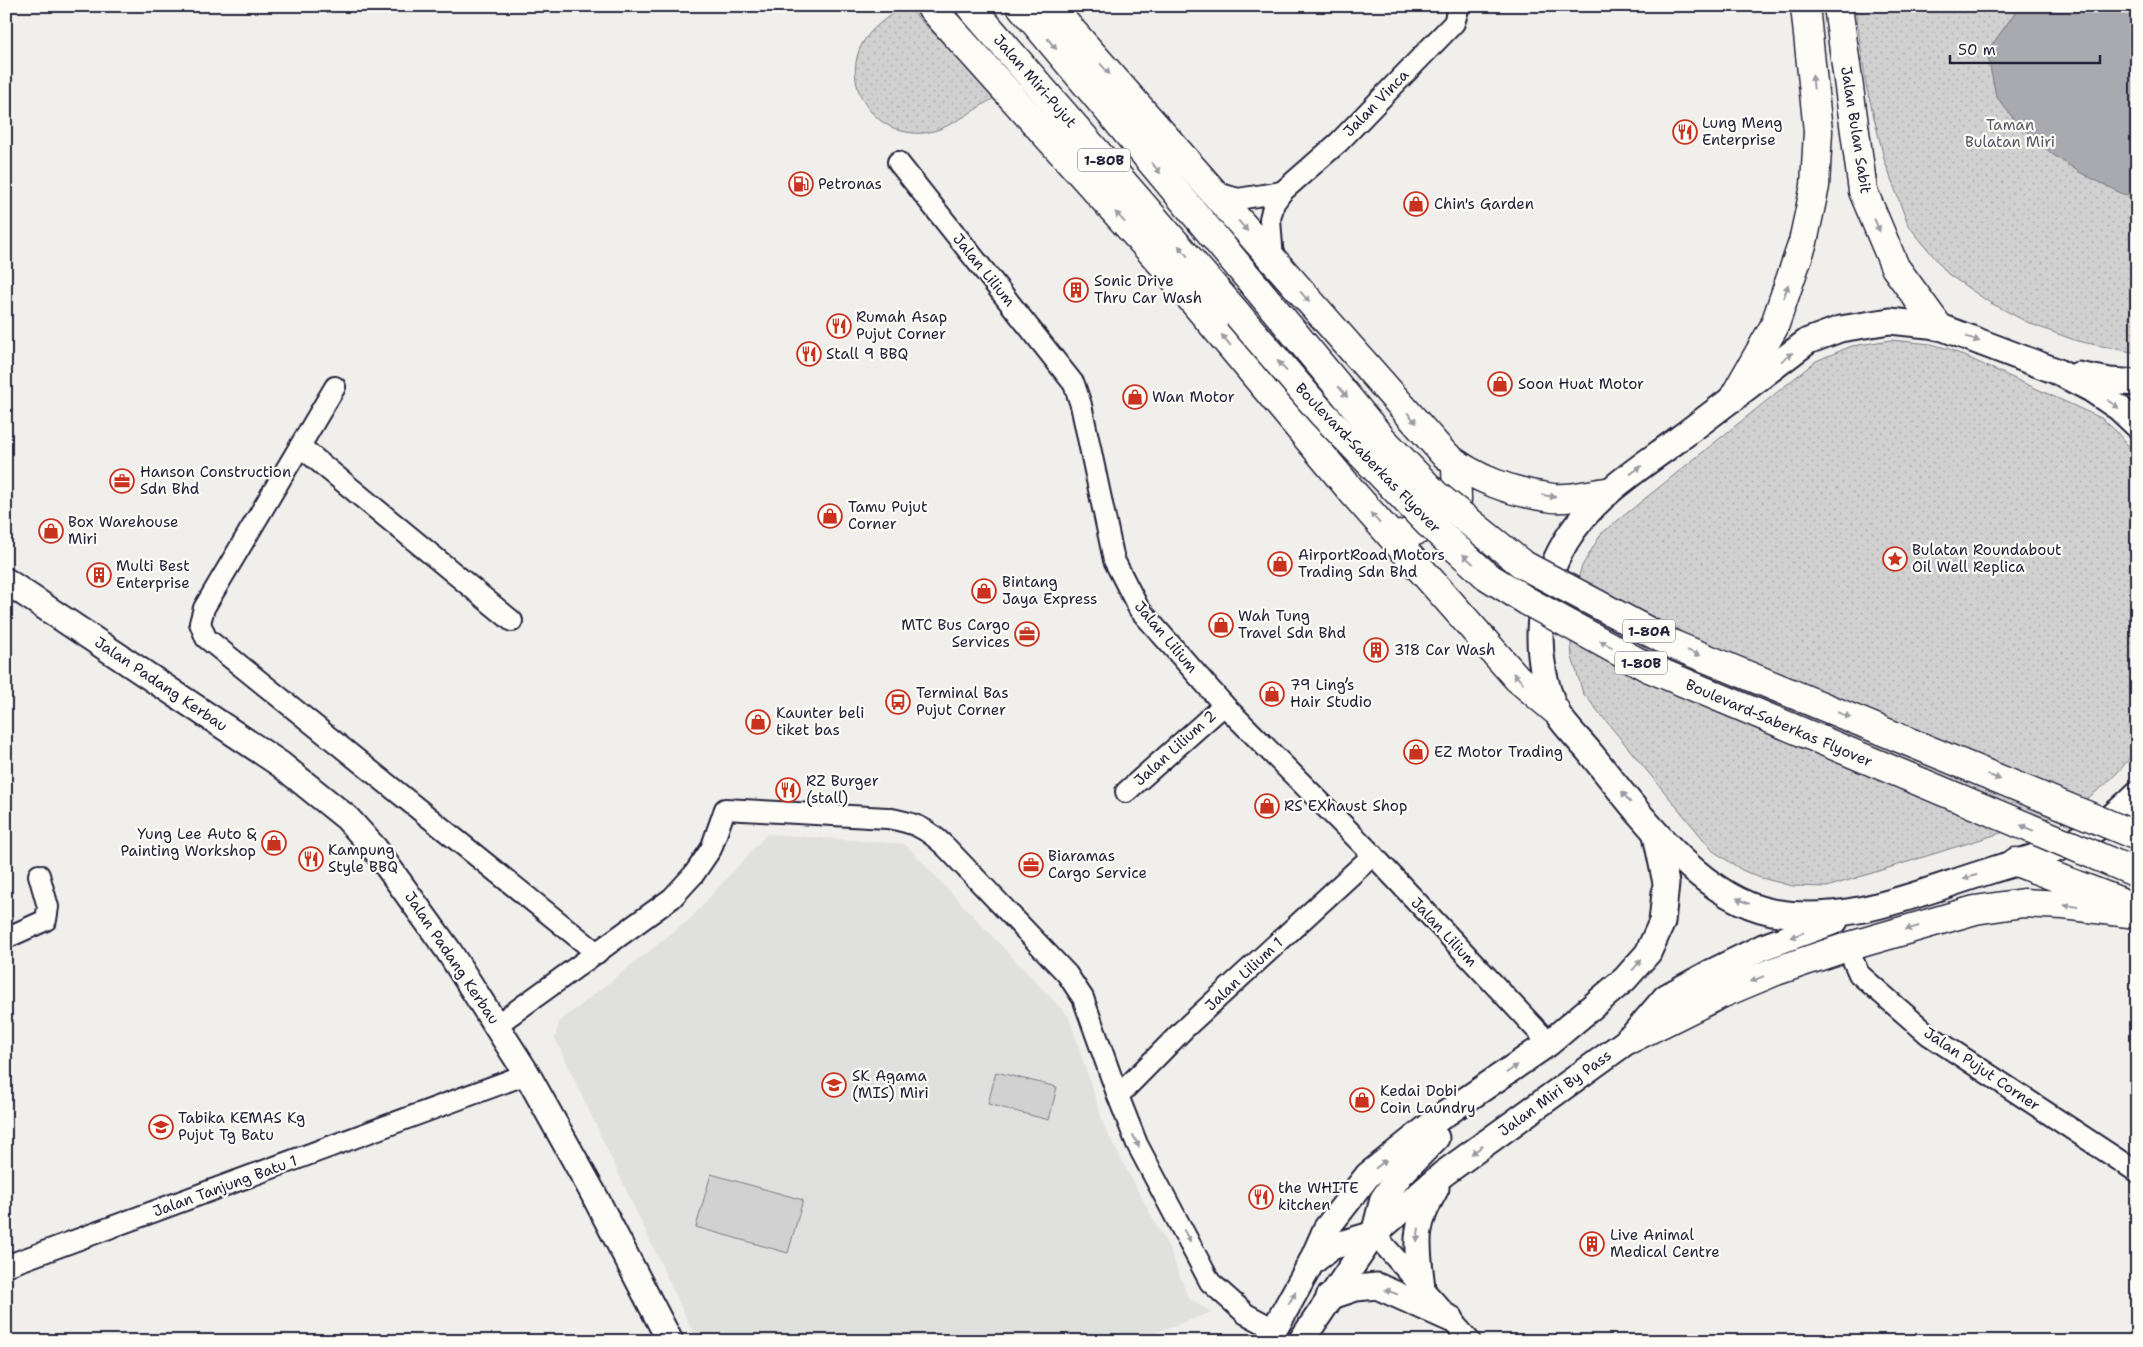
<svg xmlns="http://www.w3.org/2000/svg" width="2143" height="1347" font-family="'Shantell Sans',sans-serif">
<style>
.built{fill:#e0e0df}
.green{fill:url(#green-dots);stroke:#7a7a86}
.pitch{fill:#d2d1d1;stroke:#7a7a86}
.water{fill:#a9a9b0;stroke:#737381}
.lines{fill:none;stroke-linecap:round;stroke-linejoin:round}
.minor-casing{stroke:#22223b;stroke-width:24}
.tertiary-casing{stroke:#22223b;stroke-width:29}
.secondary-casing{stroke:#22223b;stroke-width:31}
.trunk-casing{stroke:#22223b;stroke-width:31}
.minor{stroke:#fdfcf7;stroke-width:20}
.tertiary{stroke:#fdfcf7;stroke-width:25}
.secondary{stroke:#fdfcf7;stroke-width:28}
.trunk{stroke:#fdfcf7;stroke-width:28}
.trunk-bridge-casing{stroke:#22223b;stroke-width:31;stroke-linecap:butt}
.trunk-bridge{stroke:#fdfcf7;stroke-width:28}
.oneway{fill:#9a9aa2}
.labels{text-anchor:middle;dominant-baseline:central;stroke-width:4.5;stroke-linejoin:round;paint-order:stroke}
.shield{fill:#fdfcf7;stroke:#646373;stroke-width:1}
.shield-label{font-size:14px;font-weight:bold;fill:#22223b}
.street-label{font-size:15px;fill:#22223b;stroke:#fdfcf7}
.poi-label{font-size:15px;fill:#22223b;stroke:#fdfcf7;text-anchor:start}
.park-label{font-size:15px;fill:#575768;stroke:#fdfcf7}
</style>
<defs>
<pattern id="green-dots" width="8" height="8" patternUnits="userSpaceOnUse" patternTransform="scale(1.25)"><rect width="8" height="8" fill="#d2d1d1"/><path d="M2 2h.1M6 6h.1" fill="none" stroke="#b4b3b4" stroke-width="1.8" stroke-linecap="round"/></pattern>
</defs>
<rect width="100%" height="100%" fill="#f0efec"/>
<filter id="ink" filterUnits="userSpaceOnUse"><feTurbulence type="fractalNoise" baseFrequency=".02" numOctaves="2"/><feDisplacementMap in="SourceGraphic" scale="10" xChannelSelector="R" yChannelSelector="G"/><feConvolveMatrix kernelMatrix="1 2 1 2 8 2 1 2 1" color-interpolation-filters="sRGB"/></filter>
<g filter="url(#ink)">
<!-- built -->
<path class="built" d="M767,834L905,844L1069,1017L1106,1131L1170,1250L1188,1298L1212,1312L1132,1341H697L555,1038L559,1022L691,918Z"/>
<!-- green -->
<g class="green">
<path d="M903,6H907L996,97C974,109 949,130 924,133C877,137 841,89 861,46C870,28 887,18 903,6Z"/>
<path d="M1855,6H2137V353L2077,341L2031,324L1989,302L1948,274L1908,225L1885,162L1866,85Z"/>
<path d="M1891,340L1931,344L1949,349L2101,418L2115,430L2137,456V747C2119,777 2092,797 2062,814L1827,887L1792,886L1758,877L1742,870L1713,851L1583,693L1572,657L1569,620L1571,602L1582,566L1601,534L1816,361L1852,346Z"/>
</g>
<!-- pitch -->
<g class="pitch">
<path d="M996,1072L1057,1087L1049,1120L988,1104Z"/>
<path d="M711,1174L803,1200L788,1253L696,1227Z"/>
</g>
<!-- water -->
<path class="water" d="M2020,6H2137V192L2125,195L2079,172L2052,154L2016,122L1996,96L1988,57L1991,46Z"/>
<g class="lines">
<!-- minor casing -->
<g class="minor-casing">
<g id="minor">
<path d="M898,162L1074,384L1081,405L1114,560L1139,609L1224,705L1373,855L1549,1043"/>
<path d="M1213,192L1238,199L1282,192"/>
<path d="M1273,260L1270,219L1274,203L1282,192L1339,142L1454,23L1459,6"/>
<path d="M335,387L204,608L200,623L206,638L597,953"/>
<path d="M301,447L512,621"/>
<path d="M1126,792L1224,705"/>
<path d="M6,938L46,920L48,907L39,875"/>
<path d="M1847,947L1859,974L1929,1035L2137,1172"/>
<path d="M498,1024L672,898L694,874L711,849L725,809L887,818C915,823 925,827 946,847L1067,974L1083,998L1118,1096L1137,1144L1210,1282L1246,1314L1274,1329"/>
<path d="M1118,1096L1184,1029L1373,855"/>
<path d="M1374,1234L1470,1341"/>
<path d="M6,1266L527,1074"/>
</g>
</g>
<!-- tertiary casing -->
<g class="tertiary-casing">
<g id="tertiary">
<path d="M2078,375L2110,381L2137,383"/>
<path d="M2137,425L2119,408L2091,389L2056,371L1938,326L1890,321L1840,329L1808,341C1765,373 1723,406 1680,438C1639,469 1593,496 1566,541C1536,591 1532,654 1554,707C1560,722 1581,741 1591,754C1635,808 1698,898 1772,912C1847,925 1915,894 1986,872C2013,863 2044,856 2071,843C2096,831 2117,814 2137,794"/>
<path d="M6,581L280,764L347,818L375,849L448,950L527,1074L592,1191L670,1341"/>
<path d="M1374,1234L1383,1199L1400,1175L1436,1138"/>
<path d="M1311,1263L1331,1247L1374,1234"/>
<path d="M1422,1288C1417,1242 1412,1230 1436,1188"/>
<path d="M1329,1297L1356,1288L1377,1286L1451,1319"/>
<path d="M1268,1341L1311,1263L1326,1229L1368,1175L1438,1119L1549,1043L1625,979L1648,953L1662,922L1666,883L1656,835"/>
<path d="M1301,1341L1374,1234L1443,1174L1630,1039L1666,997L1712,972L1763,947L1835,921"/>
</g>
</g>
<!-- secondary casing -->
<g class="secondary-casing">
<g id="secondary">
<path d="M1838,6L1863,191L1895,267L1938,326"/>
<path d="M1734,397L1774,327L1803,242L1815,186L1818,131L1805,6"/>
</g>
</g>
<!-- trunk casing -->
<g class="trunk-casing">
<g id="trunk">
<path d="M930,6L1163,265L1355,495L1517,678L1555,710"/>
<path d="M970,6L1238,315"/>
<path d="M1021,6L1256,287"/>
<path d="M1050,6L1443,453C1473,479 1514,493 1553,498C1569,500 1591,494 1607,492"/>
<path d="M1393,537C1425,530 1435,525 1457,500L1456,464"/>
<path d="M2016,862L2119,901"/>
<path d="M1630,1039L1721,994L1776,971L1847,947L1975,910L2023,903L2064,905L2137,914"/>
</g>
</g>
<!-- minor -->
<use href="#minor" class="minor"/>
<!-- tertiary -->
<use href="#tertiary" class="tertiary"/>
<!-- secondary -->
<use href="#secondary" class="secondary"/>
<!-- trunk -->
<use href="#trunk" class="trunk"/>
<!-- trunk-bridge casing -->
<g class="trunk-bridge-casing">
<g id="trunk-bridge">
<path d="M1256,287L1382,439L1436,495L1522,564L1674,645L2137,836"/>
<path d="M1238,315L1321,412L1428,523L1487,576L1527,601L1647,667L2137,873"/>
</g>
</g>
<!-- trunk-bridge -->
<use href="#trunk-bridge" class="trunk-bridge"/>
</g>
<!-- one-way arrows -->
<defs><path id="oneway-solid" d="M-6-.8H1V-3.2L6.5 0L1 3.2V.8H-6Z" transform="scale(1.25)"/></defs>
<g class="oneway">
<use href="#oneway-solid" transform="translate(1052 44) rotate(50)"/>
<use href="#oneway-solid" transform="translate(1105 69) rotate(49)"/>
<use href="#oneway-solid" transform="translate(1813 82) rotate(-96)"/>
<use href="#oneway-solid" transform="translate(1156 168) rotate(50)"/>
<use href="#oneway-solid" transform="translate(1120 217) rotate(-132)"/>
<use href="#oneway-solid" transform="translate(1877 225) rotate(67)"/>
<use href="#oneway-solid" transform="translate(1243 226) rotate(49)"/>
<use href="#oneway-solid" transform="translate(1183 251) rotate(-131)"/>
<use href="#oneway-solid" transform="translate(1786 291) rotate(-71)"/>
<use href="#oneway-solid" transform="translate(1305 297) rotate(49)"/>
<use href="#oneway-solid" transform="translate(1973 339) rotate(21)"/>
<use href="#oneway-solid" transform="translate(1226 340) rotate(-130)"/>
<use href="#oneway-solid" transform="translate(1787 357) rotate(-37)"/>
<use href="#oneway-solid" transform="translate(1282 366) rotate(-131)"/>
<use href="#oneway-solid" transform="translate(1343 392) rotate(50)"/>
<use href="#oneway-solid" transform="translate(2113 404) rotate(35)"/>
<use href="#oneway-solid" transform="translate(1412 418) rotate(49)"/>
<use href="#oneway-solid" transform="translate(1636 470) rotate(-36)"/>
<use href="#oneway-solid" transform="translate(1549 496) rotate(10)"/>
<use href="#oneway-solid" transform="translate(1375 518) rotate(-132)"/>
<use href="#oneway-solid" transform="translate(1468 559) rotate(-138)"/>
<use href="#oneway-solid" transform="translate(1606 644) rotate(-151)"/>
<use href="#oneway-solid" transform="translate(1694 653) rotate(22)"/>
<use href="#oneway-solid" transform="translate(1518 678) rotate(-136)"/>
<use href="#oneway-solid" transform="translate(1844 715) rotate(22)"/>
<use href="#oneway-solid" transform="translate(1994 777) rotate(22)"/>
<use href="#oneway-solid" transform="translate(1626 797) rotate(-129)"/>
<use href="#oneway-solid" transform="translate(2027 828) rotate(-157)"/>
<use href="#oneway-solid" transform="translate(1970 877) rotate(162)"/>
<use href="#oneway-solid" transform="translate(1743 901) rotate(-157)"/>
<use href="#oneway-solid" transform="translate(2071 906) rotate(-173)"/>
<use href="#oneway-solid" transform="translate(1912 928) rotate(164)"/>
<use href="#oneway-solid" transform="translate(1797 935) rotate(160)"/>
<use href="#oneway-solid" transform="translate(1637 965) rotate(-49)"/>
<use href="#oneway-solid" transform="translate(1757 979) rotate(157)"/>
<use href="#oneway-solid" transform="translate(1512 1069) rotate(-35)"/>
<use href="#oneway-solid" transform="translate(1136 1141) rotate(65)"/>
<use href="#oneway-solid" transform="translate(1477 1150) rotate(144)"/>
<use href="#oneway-solid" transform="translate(1381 1164) rotate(-38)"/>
<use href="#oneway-solid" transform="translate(1418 1235) rotate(97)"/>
<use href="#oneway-solid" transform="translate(1187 1236) rotate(62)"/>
<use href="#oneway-solid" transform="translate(1391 1292) rotate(-159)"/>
<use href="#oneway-solid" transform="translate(1292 1298) rotate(-61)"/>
</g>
</g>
<!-- icons -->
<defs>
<g id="restaurant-ring" transform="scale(1.25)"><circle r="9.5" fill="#fdfcf7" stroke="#c8321e" stroke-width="1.5"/><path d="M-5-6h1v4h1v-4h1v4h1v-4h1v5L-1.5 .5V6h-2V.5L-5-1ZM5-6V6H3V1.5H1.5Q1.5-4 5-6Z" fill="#c8321e"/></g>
<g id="fuel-ring" transform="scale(1.25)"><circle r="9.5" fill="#fdfcf7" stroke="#c8321e" stroke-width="1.5"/><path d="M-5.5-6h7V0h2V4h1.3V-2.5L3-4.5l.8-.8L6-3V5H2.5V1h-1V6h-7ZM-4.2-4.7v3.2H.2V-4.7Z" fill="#c8321e"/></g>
<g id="shop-ring" transform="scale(1.25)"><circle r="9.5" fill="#fdfcf7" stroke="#c8321e" stroke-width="1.5"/><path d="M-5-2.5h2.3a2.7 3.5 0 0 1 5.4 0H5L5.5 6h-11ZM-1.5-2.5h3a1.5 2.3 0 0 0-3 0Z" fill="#c8321e"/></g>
<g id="building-ring" transform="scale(1.25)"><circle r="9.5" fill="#fdfcf7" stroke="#c8321e" stroke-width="1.5"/><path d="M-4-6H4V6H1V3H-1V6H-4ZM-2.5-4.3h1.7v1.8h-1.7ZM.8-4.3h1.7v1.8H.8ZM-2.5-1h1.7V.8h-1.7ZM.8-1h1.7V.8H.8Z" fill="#c8321e"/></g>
<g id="office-ring" transform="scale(1.25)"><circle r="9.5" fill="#fdfcf7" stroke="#c8321e" stroke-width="1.5"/><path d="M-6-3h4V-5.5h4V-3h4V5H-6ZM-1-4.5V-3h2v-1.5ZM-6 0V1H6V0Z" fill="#c8321e"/></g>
<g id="sight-ring" transform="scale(1.25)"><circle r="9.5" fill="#fdfcf7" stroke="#c8321e" stroke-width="1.5"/><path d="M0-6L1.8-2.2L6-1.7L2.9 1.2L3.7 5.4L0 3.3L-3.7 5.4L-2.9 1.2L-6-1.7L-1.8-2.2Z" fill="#c8321e"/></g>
<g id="bus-ring" transform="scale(1.25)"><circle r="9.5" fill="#fdfcf7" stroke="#c8321e" stroke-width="1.5"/><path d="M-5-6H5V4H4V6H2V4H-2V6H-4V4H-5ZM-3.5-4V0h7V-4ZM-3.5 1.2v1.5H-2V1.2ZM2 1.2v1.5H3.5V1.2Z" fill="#c8321e"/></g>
<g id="school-ring" transform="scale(1.25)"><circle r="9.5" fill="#fdfcf7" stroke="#c8321e" stroke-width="1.5"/><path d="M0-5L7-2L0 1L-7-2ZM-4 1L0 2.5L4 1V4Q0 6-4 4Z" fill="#c8321e"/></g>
</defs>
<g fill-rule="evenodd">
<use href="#restaurant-ring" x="1685" y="132"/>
<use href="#fuel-ring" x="801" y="184"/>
<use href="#shop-ring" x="1416" y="204"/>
<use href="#building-ring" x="1076" y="290"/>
<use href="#restaurant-ring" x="839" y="326"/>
<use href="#restaurant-ring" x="809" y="354"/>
<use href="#shop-ring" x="1500" y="384"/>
<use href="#shop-ring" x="1135" y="397"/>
<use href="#office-ring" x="122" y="481"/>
<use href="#shop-ring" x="830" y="516"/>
<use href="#shop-ring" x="51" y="531"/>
<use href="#sight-ring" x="1895" y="559"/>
<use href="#shop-ring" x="1280" y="564"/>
<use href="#building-ring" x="99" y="575"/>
<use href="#shop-ring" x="984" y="591"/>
<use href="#shop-ring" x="1221" y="625"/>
<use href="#office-ring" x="1027" y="634"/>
<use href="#building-ring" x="1376" y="650"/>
<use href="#shop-ring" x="1272" y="694"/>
<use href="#bus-ring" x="898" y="702"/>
<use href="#shop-ring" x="758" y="722"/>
<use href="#shop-ring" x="1416" y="752"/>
<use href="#restaurant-ring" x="788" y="790"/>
<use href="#shop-ring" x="1267" y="806"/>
<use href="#shop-ring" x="274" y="843"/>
<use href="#restaurant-ring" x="311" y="859"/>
<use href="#office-ring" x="1031" y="865"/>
<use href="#school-ring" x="834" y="1085"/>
<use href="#shop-ring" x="1362" y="1100"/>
<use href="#school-ring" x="161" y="1127"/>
<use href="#restaurant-ring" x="1261" y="1197"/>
<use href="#building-ring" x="1592" y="1244"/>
</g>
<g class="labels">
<!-- shield labels -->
<g class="shield">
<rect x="1078" y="148.5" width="52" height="23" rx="4"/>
<rect x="1623" y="619.5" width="52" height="23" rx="4"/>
<rect x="1615" y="651.5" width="52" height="23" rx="4"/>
</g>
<g class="shield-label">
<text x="1104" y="160">1-80B</text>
<text x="1649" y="631">1-80A</text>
<text x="1641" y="663">1-80B</text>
</g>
<!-- street labels -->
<g class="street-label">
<text transform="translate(1035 81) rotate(49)">Jalan Miri-Pujut</text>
<text transform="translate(1376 103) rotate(-46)">Jalan Vinca</text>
<text transform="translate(1856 130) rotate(81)">Jalan Bulan Sabit</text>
<text transform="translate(984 270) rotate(51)">Jalan Lilium</text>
<text transform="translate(1368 458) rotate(46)">Boulevard-Saberkas Flyover</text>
<text transform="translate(1166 637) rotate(50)">Jalan Lilium</text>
<text transform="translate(161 684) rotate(34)">Jalan Padang Kerbau</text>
<text transform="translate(1779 723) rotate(23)">Boulevard-Saberkas Flyover</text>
<text transform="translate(1175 748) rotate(-42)">Jalan Lilium 2</text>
<text transform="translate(1444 932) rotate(47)">Jalan Lilium</text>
<text transform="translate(452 958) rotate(56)">Jalan Padang Kerbau</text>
<text transform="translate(1244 974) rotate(-43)">Jalan Lilium 1</text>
<text transform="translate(1982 1069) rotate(34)">Jalan Pujut Corner</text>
<text transform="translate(1555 1093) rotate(-36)">Jalan Miri By Pass</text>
<text transform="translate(225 1186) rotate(-20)">Jalan Tanjung Batu 1</text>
</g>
<!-- poi labels -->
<g class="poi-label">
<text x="1702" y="123">Lung Meng<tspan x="1702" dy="17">Enterprise</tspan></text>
<text x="818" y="184">Petronas</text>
<text x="1434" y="204">Chin's Garden</text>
<text x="1094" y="281">Sonic Drive<tspan x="1094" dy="17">Thru Car Wash</tspan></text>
<text x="856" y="317">Rumah Asap<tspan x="856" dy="17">Pujut Corner</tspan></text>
<text x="826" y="354">Stall 9 BBQ</text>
<text x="1518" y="384">Soon Huat Motor</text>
<text x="1152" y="397">Wan Motor</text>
<text x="140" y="472">Hanson Construction<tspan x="140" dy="17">Sdn Bhd</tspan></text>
<text x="848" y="507">Tamu Pujut<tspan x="848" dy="17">Corner</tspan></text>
<text x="68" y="522">Box Warehouse<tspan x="68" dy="17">Miri</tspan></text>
<text x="1912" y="550">Bulatan Roundabout<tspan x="1912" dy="17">Oil Well Replica</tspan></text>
<text x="1298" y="555">AirportRoad Motors<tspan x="1298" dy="17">Trading Sdn Bhd</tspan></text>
<text x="116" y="566">Multi Best<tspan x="116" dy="17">Enterprise</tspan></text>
<text x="1002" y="582">Bintang<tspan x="1002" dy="17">Jaya Express</tspan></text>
<text x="1238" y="616">Wah Tung<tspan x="1238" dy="17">Travel Sdn Bhd</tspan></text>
<text x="1010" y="625" text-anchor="end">MTC Bus Cargo<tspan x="1010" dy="17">Services</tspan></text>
<text x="1394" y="650">318 Car Wash</text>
<text x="1290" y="685">79 Ling’s<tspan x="1290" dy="17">Hair Studio</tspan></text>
<text x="916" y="693">Terminal Bas<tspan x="916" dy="17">Pujut Corner</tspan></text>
<text x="776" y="713">Kaunter beli<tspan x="776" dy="17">tiket bas</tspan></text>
<text x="1434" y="752">EZ Motor Trading</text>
<text x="806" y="781">RZ Burger<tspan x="806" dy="17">(stall)</tspan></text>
<text x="1284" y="806">RS EXhaust Shop</text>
<text x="256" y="834" text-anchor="end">Yung Lee Auto &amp;<tspan x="256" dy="17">Painting Workshop</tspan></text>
<text x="328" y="850">Kampung<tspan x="328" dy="17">Style BBQ</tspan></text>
<text x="1048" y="856">Biaramas<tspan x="1048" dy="17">Cargo Service</tspan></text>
<text x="852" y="1076">SK Agama<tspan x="852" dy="17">(MIS) Miri</tspan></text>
<text x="1380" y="1091">Kedai Dobi<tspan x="1380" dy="17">Coin Laundry</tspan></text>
<text x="178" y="1118">Tabika KEMAS Kg<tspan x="178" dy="17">Pujut Tg Batu</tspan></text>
<text x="1278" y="1188">the WHITE<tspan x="1278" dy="17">kitchen</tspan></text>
<text x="1610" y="1235">Live Animal<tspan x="1610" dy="17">Medical Centre</tspan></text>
</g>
<!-- park labels -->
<g class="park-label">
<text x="2010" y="125">Taman<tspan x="2010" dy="17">Bulatan Miri</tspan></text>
</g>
</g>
<!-- margin -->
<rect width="2143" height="1347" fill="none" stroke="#fdfcf7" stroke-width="25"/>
<rect x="12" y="12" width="2118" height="1322" fill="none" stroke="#22223b" stroke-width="2" filter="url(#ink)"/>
<!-- scale -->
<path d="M1950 55v8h150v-8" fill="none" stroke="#22223b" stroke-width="2.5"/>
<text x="1958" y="55" font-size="15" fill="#22223b" stroke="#fdfcf7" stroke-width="4" paint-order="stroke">50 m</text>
</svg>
